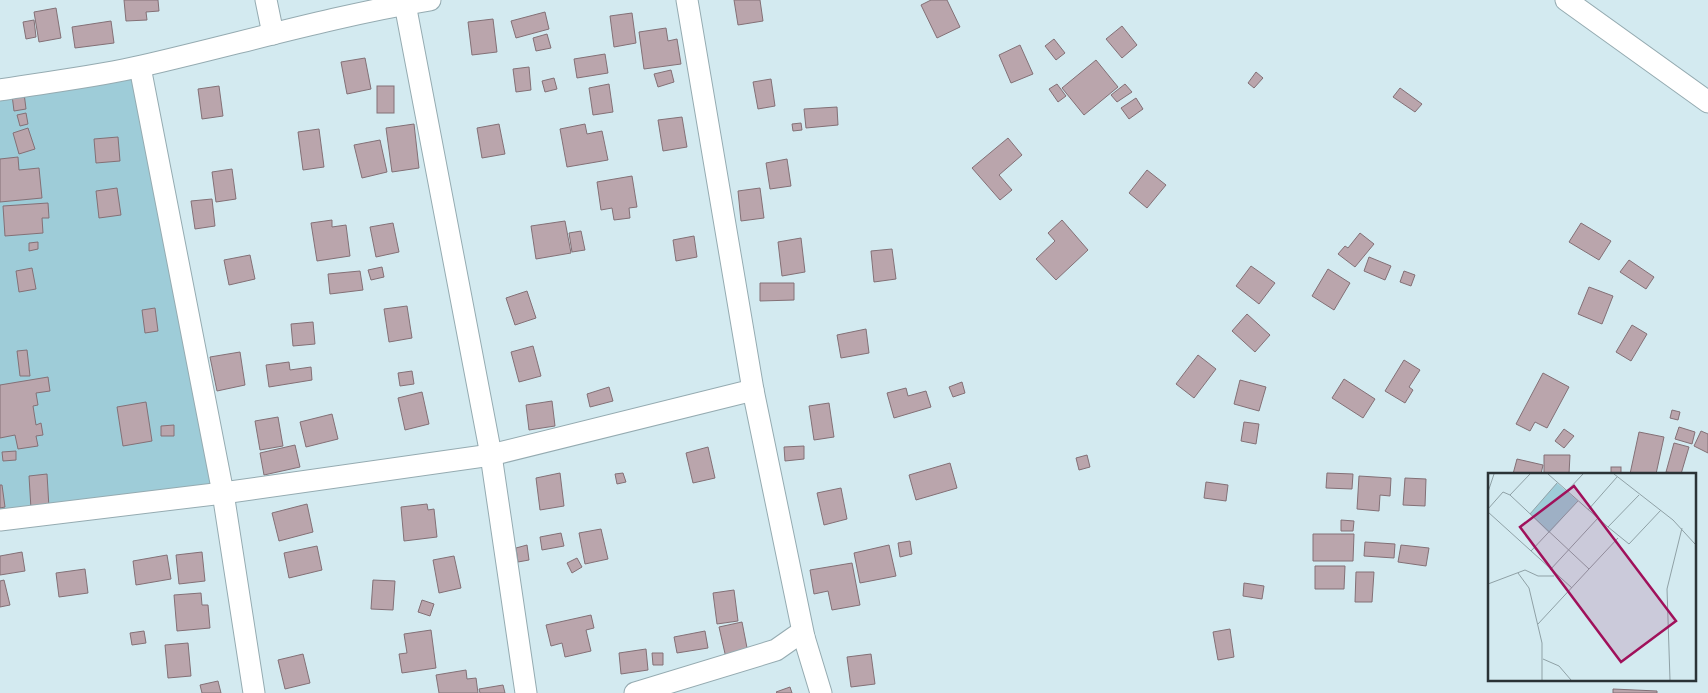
<svg xmlns="http://www.w3.org/2000/svg" width="1708" height="693" font-family="'Roboto Condensed',sans-serif">
<style>
.grass{fill:#9eccd8}
.building{fill:#baa5ac;stroke:#837076}
.lines{fill:none;stroke-linecap:round;stroke-linejoin:round}
.street-casing{stroke:#95abb1;stroke-width:23}
.street{stroke:#fff;stroke-width:21}
.inset-road{fill:none;stroke:#8fa1a6;stroke-width:1}
.view{fill:#a0115b;fill-opacity:0.15;stroke:#a0115b;stroke-width:2.5}
.inset-edge{fill:none;stroke:#2a3336;stroke-width:2.5}
</style>
<rect width="100%" height="100%" fill="#d3eaf0"/>
<!-- grass -->
<path class="grass" d="M140,67L223,493L0,520V90Z"/>
<!-- building -->
<g class="building">
<path d="M124,0H158L159,11L146,12L147,20L126,21Z"/>
<path d="M734,0H760L763,21L738,25Z"/>
<path d="M931,0H947L960,27L937,38L921,5Z"/>
<path d="M56,8L61,38L39,42L34,12Z"/>
<path d="M545,12L549,29L516,38L511,21Z"/>
<path d="M632,13L636,43L614,47L610,16Z"/>
<path d="M493,19L497,52L472,55L468,22Z"/>
<path d="M34,20L36,37L26,39L23,22Z"/>
<path d="M111,21L114,43L75,48L72,27Z"/>
<path d="M1122,26L1137,45L1122,58L1106,39Z"/>
<path d="M666,28L668,41L677,39L681,64L644,69L639,32Z"/>
<path d="M547,34L551,48L536,51L533,38Z"/>
<path d="M1054,39L1065,53L1056,60L1045,46Z"/>
<path d="M1020,45L1033,74L1011,83L999,55Z"/>
<path d="M605,54L608,73L577,78L574,59Z"/>
<path d="M365,58L371,89L347,94L341,62Z"/>
<path d="M1096,60L1118,87L1084,115L1062,88Z"/>
<path d="M529,67L531,90L516,92L513,69Z"/>
<path d="M671,70L674,82L658,87L654,74Z"/>
<path d="M1256,72L1263,78L1254,88L1248,83Z"/>
<path d="M554,78L557,89L545,92L542,81Z"/>
<path d="M771,79L775,106L758,109L753,82Z"/>
<path d="M609,84L613,112L593,115L589,88Z"/>
<path d="M1057,84L1066,96L1058,102L1049,89Z"/>
<path d="M1125,84L1132,92L1117,102L1111,95Z"/>
<path d="M219,86L223,116L202,119L198,89Z"/>
<rect x="377" y="86" width="17" height="27"/>
<path d="M1400,88L1422,104L1415,112L1393,97Z"/>
<path d="M24,93L26,109L14,111L12,95Z"/>
<path d="M1136,98L1143,109L1129,119L1121,108Z"/>
<path d="M837,107L838,125L806,128L804,109Z"/>
<path d="M26,113L28,124L20,126L17,115Z"/>
<path d="M682,117L687,147L663,151L658,120Z"/>
<path d="M801,123L802,130L793,131L792,124Z"/>
<path d="M414,124L419,168L392,172L386,128Z"/>
<path d="M499,124L505,154L482,158L477,128Z"/>
<path d="M585,124L587,134L602,131L608,160L567,167L560,129Z"/>
<path d="M28,128L35,149L19,154L13,133Z"/>
<path d="M319,129L324,167L303,170L298,132Z"/>
<path d="M118,137L120,161L96,163L94,139Z"/>
<path d="M1008,138L1022,155L999,175L1012,190L1000,200L972,168Z"/>
<path d="M380,140L387,172L362,178L354,145Z"/>
<path d="M18,157L19,170L39,168L42,198L0,202V159Z"/>
<path d="M787,159L791,186L770,189L766,163Z"/>
<path d="M232,169L236,199L216,202L212,172Z"/>
<path d="M1147,170L1166,185L1147,208L1129,193Z"/>
<path d="M632,176L637,207L629,208L630,218L614,220L612,208L601,210L597,182Z"/>
<path d="M117,188L121,215L99,218L96,191Z"/>
<path d="M760,188L764,218L741,221L738,191Z"/>
<path d="M212,199L215,226L195,229L191,201Z"/>
<path d="M48,203L49,218H42L43,233L5,236L3,206Z"/>
<path d="M332,220V227L346,225L350,256L317,261L311,223Z"/>
<path d="M1062,220L1088,250L1056,280L1036,259L1055,241L1048,233Z"/>
<path d="M565,221L571,253L536,259L531,226Z"/>
<path d="M393,223L399,252L376,257L370,227Z"/>
<path d="M1581,223L1611,241L1599,260L1569,242Z"/>
<path d="M581,231L585,250L572,252L569,233Z"/>
<path d="M1360,233L1374,244L1355,267L1338,254L1345,246L1348,248Z"/>
<path d="M694,236L697,257L676,261L673,240Z"/>
<path d="M801,238L805,272L782,276L778,242Z"/>
<path d="M38,242V249L29,251V243Z"/>
<path d="M892,249L896,279L874,282L871,251Z"/>
<path d="M250,255L255,279L229,285L224,260Z"/>
<path d="M1369,257L1391,266L1385,280L1364,271Z"/>
<path d="M1629,260L1654,277L1646,289L1620,272Z"/>
<path d="M1251,266L1275,283L1259,304L1236,286Z"/>
<path d="M382,267L384,277L371,280L368,270Z"/>
<path d="M32,268L36,289L19,292L16,271Z"/>
<path d="M1328,269L1350,283L1334,310L1312,296Z"/>
<path d="M360,271L363,290L330,294L328,274Z"/>
<path d="M1404,271L1415,275L1411,286L1400,282Z"/>
<path d="M760,283H794V300L760,301Z"/>
<path d="M1589,287L1613,296L1602,324L1578,314Z"/>
<path d="M527,291L536,318L515,325L506,298Z"/>
<path d="M407,306L412,338L389,342L384,309Z"/>
<path d="M155,308L158,331L145,333L142,310Z"/>
<path d="M1247,314L1270,335L1255,352L1232,331Z"/>
<path d="M313,322L315,344L293,346L291,324Z"/>
<path d="M1632,325L1647,334L1631,361L1616,352Z"/>
<path d="M866,329L869,353L841,358L837,335Z"/>
<path d="M533,346L541,376L519,382L511,352Z"/>
<path d="M27,350L30,376H20L17,351Z"/>
<path d="M240,352L245,385L217,391L210,357Z"/>
<path d="M1198,355L1216,369L1194,398L1176,384Z"/>
<path d="M1404,360L1420,370L1409,387L1413,390L1405,403L1385,391Z"/>
<path d="M289,362L290,370L311,367L312,380L269,387L266,365Z"/>
<path d="M412,371L414,384L400,386L398,373Z"/>
<path d="M1543,373L1569,387L1547,428L1535,422L1530,431L1516,424Z"/>
<path d="M48,377L50,391L36,393L38,405L33,406L36,425L41,423L43,435L36,436L38,446L18,449L15,435L0,438V385Z"/>
<path d="M1344,379L1375,399L1363,418L1332,398Z"/>
<path d="M1240,380L1266,387L1259,411L1234,404Z"/>
<path d="M962,382L965,393L953,397L949,387Z"/>
<path d="M609,387L613,401L590,407L587,394Z"/>
<path d="M906,388L908,396L926,391L931,407L894,418L887,393Z"/>
<path d="M422,392L429,424L405,430L398,398Z"/>
<path d="M552,401L555,426L529,430L526,405Z"/>
<path d="M146,402L152,441L123,446L117,407Z"/>
<path d="M829,403L834,437L814,440L809,406Z"/>
<path d="M1672,410L1680,412L1678,420L1670,418Z"/>
<path d="M332,414L338,439L306,447L300,422Z"/>
<path d="M278,417L283,446L260,450L255,421Z"/>
<path d="M1244,422L1259,424L1256,444L1241,441Z"/>
<path d="M174,425V436H161V426Z"/>
<path d="M1679,427L1695,432L1692,444L1675,439Z"/>
<path d="M1564,429L1574,436L1564,448L1555,441Z"/>
<path d="M1701,431L1708,434V453L1694,446Z"/>
<path d="M1639,432L1664,437L1656,474H1630Z"/>
<path d="M1674,443L1689,447L1681,474L1666,472Z"/>
<path d="M295,445L300,467L264,475L260,453Z"/>
<path d="M804,446V459L785,461L784,447Z"/>
<path d="M708,447L715,478L693,483L686,453Z"/>
<path d="M16,451V460L3,461L2,452Z"/>
<path d="M1087,455L1090,467L1079,470L1076,458Z"/>
<path d="M1544,455H1570L1569,474H1544Z"/>
<path d="M1517,459L1543,465L1541,474H1513Z"/>
<path d="M950,463L957,488L916,500L909,475Z"/>
<rect x="1611" y="467" width="10" height="7"/>
<path d="M560,473L564,506L540,510L536,478Z"/>
<path d="M623,473L626,482L617,484L615,474Z"/>
<path d="M1327,473L1353,474L1352,489L1326,488Z"/>
<path d="M47,474L49,508L31,509L29,476Z"/>
<path d="M1359,476L1391,478L1390,496L1380,495L1379,511L1357,509Z"/>
<path d="M1405,478L1426,479L1425,506L1403,505Z"/>
<path d="M1206,482L1228,485L1226,501L1204,498Z"/>
<path d="M0,485H2L5,507L0,508Z"/>
<path d="M841,488L847,519L824,525L817,493Z"/>
<path d="M307,504L313,532L279,541L272,513Z"/>
<path d="M427,504L428,510L434,509L437,537L404,541L401,507Z"/>
<path d="M1341,520L1354,521L1353,531H1341Z"/>
<path d="M601,529L608,559L585,564L579,533Z"/>
<path d="M561,533L564,546L542,550L540,537Z"/>
<path d="M1313,534H1354L1353,561H1313Z"/>
<path d="M910,541L912,554L900,557L898,543Z"/>
<path d="M1365,542L1395,544L1394,558L1364,556Z"/>
<path d="M527,545L529,560L518,562L516,548Z"/>
<path d="M889,545L896,576L860,583L854,553Z"/>
<path d="M1401,545L1429,548L1426,566L1398,562Z"/>
<path d="M317,546L322,570L289,578L284,553Z"/>
<path d="M22,552L25,571L0,575V556Z"/>
<path d="M202,552L205,581L179,584L176,555Z"/>
<path d="M167,555L171,579L136,585L133,561Z"/>
<path d="M454,556L461,588L439,593L433,560Z"/>
<path d="M577,558L582,567L572,573L567,563Z"/>
<path d="M852,563L860,605L832,610L828,591L814,594L810,570Z"/>
<path d="M1315,566H1345L1344,589H1315Z"/>
<path d="M85,569L88,593L59,597L56,573Z"/>
<path d="M1356,572H1374L1372,602H1355Z"/>
<path d="M4,580L10,605L0,607V581Z"/>
<path d="M373,580L395,581L393,610L371,609Z"/>
<path d="M1244,583L1264,586L1262,599L1243,596Z"/>
<path d="M734,590L738,621L717,624L713,593Z"/>
<path d="M201,593L202,605H208L210,628L177,631L174,595Z"/>
<path d="M422,600L434,604L430,616L418,612Z"/>
<path d="M591,615L594,628L586,630L591,651L565,657L562,643L551,646L546,625Z"/>
<path d="M742,622L748,653L726,658L719,627Z"/>
<path d="M1230,629L1234,657L1218,660L1213,632Z"/>
<path d="M431,630L436,668L402,673L399,654L407,653L404,634Z"/>
<path d="M144,631L146,643L132,645L130,633Z"/>
<path d="M705,631L708,648L677,653L674,637Z"/>
<path d="M188,643L191,676L168,678L165,645Z"/>
<path d="M646,649L648,670L621,674L619,653Z"/>
<path d="M652,653H663V665H653Z"/>
<path d="M303,654L310,683L285,689L278,660Z"/>
<path d="M871,654L875,684L851,687L847,657Z"/>
<path d="M466,670L467,679L476,678L478,693H439L436,675Z"/>
<path d="M218,681L221,693H202L200,685Z"/>
<path d="M503,685L505,693H480L479,689Z"/>
<path d="M790,687L792,693H777L776,692Z"/>
<path d="M1613,689L1657,691V693H1613Z"/>
</g>
<g class="lines">
<!-- street casing -->
<g class="street-casing">
<g id="street">
<path d="M266,0L273,34"/>
<path d="M1566,0L1708,102"/>
<path d="M405,4L491,455L526,693"/>
<path d="M140,67L223,493L254,693"/>
<path d="M0,90C47,82 95,77 142,66C238,44 333,16 430,0"/>
<path d="M753,390L804,637L821,693"/>
<path d="M0,520L223,493L491,455L753,390L687,0"/>
<path d="M635,693L776,650L796,636L804,637"/>
</g>
</g>
<!-- street -->
<use href="#street" class="street"/>
</g>
<!-- overview -->
<g transform="translate(1488 473)">
<rect width="208" height="208" fill="#d3eaf0"/>
<path d="M69,10L90,28L61,60L42,41Z" fill="#9eccd8"/>
<path class="inset-road" d="M42,1L22,22L101,96L130,65M60,1L120,54L151,22M126,1L185,47L207,71M79,18L95,1M0,19L6,1M0,36L15,19L22,22M100,37L129,4M0,39L84,115M42,41L69,10M120,54L141,71L173,37M43,78L90,28M62,97L110,45M30,100L41,115L54,170V207M0,111L37,97L50,103H66M50,151L101,96M55,186L71,193L83,207M182,207L179,116L194,55"/>
<path class="view" d="M86,13L188,148L133,189L32,54Z"/>
<rect width="208" height="208" class="inset-edge"/>
</g>
</svg>
